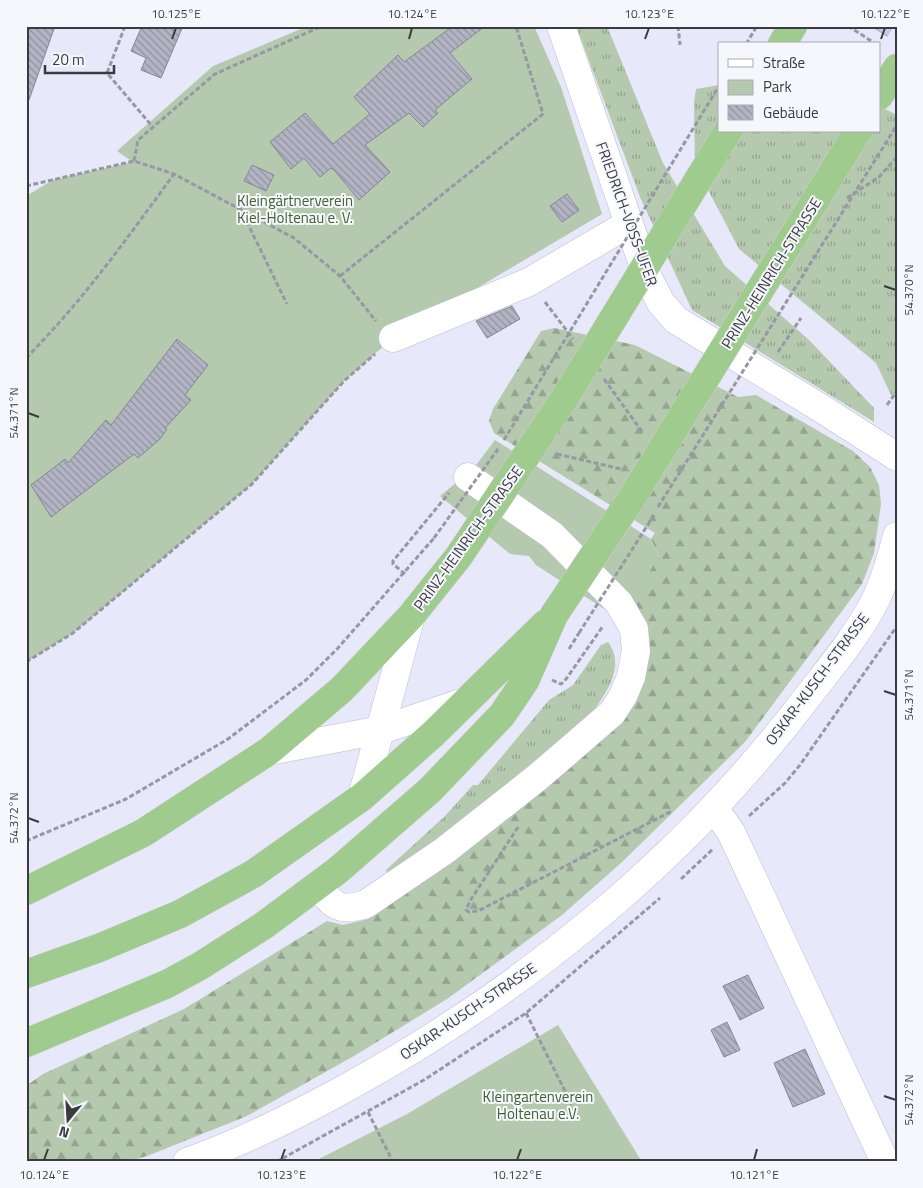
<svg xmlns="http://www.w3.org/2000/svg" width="923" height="1188" font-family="'Titillium Web',sans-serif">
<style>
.grass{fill:url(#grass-tufts)}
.forest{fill:url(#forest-firs)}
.green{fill:#b5c9ae}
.water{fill:#c7c9f1;stroke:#9d9ebc}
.pier{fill:#e7e8f9}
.building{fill:url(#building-back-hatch);stroke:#868796}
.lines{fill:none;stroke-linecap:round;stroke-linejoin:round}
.minor-casing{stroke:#bcbdcd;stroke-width:29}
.highway-casing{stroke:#d0d0d1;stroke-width:29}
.path{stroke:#9798a4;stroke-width:3;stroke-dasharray:5 2.5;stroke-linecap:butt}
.minor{stroke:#fff;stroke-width:28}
.highway{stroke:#9fcb8e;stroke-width:28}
.highway-bridge-casing{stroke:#d0d0d1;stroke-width:29;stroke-linecap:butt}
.path-bridge{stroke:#9798a4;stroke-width:3;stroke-dasharray:5 2.5;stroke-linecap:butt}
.highway-bridge{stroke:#9fcb8e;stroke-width:28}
.ticks{fill:none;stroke:#3a3a41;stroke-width:2}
.labels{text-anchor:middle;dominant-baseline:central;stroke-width:4;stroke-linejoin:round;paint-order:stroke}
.park-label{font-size:15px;fill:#406331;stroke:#f6f6fd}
.street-label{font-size:15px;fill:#3a3a41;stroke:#f6f6fd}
.neatline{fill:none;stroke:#3a3a41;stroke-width:2}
.ticks-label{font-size:12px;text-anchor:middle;fill:#3a3a41}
</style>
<defs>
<pattern id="grass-tufts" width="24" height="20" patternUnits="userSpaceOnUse" patternTransform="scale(1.25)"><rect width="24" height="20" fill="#b5c9ae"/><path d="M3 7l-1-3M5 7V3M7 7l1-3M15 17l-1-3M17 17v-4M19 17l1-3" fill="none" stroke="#94a48f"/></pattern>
<pattern id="forest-firs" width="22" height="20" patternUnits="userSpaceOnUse" patternTransform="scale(1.25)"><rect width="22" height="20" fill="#b5c9ae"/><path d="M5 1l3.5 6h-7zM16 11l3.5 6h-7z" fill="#94a48f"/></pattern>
<pattern id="building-back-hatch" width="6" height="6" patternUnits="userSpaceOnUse" patternTransform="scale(1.25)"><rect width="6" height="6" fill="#b2b3c3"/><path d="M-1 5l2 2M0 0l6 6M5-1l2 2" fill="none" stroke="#9293a0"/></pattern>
</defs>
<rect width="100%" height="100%" fill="#e7e8f9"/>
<!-- grass -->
<g class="grass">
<path d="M576,26H607L663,163L725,266L809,340L874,408V422L692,310L640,197Z"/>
<path d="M719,85V131H879V106L897,115V393L891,395L876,363L739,249L695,165L694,102L696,89Z"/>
<path d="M608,642C626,666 606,693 592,713L422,854L389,872L385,871L445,816L473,785H478L549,700L573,685L601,645Z"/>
</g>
<!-- forest -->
<path class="forest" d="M554,328L635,345L738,397L756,395L853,451L870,467L879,485L881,504L874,553L862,584L745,742L621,863L562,915L447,999L354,1056L247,1116L147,1156L126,1162H26V1086L43,1074L184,1009L327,921L343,925L368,919L467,846L627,704V595L659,556L651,539L655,533L494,433L489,421L493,409L541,331Z"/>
<!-- green -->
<g class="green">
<path d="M308,26H534L561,87L602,214L393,338L344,381L252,484L73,633L26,662V196L53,180L133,162L117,151L213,66Z"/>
<path d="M495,440L651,539L659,556L641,586L627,595L609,612L536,565L529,556L510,554L440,496L474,468Z"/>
<path d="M558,1025L642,1162H313L407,1114Z"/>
</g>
<!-- water -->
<path class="water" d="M871,26H897V42Z"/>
<!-- pier -->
<path class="pier" d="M894,26H897V45L886,39Z"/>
<!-- building -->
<g class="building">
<path d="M26,26H55L29,100H26Z"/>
<path d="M142,26H183L161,78L141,70L146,58L131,51Z"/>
<path d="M453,26H485L450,53L472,79L435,110L438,113L423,127L409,113L365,145L390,172L359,200L335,171L331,168L320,177L304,158L291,169L270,142L305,113L333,144L370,114L354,97L398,55L404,62Z"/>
<path d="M252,165L274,175L266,191L244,181Z"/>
<path d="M567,194L579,210L562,222L550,206Z"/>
<path d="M512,306L520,319L487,338L476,321Z"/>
<path d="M177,339L208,365L185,395L191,400L165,428L167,429L160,439L138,458L134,454L51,517L31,485L65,459L68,463L106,420L111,425Z"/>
<path d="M748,975L764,1008L740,1020L723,986Z"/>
<path d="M727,1022L740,1050L724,1057L711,1030Z"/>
<path d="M805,1049L825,1094L793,1107L774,1063Z"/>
</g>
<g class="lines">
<!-- minor casing -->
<g class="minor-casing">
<g id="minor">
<path d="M561,26L647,276L661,303L676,320L819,407L897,457"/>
<path d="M393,338L529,282L628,224"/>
<path d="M269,751L381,730L467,701"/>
<path d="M362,797L411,616"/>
<path d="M714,808L731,832L885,1162"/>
<path d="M318,886C334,907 340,912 366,904L444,851L538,777L612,713L623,696L631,677L636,651L634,629L619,603L552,535L468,477"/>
<path d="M187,1162C243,1142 295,1116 346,1088C521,992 680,863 802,704C827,671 856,638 875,601C885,581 891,558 897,536"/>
</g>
</g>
<!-- highway casing -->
<g class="highway-casing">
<g id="highway">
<path d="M782,44L793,26"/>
<path d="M879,96L897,68"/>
<path d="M26,891L143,833L269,751L342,689L411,616L459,556"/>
<path d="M26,974L99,948L180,914L253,874L362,797L433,734L545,624"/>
<path d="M26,1043L167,984L200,966L263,926L337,871L430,790L502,715L525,681L554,615"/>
</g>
</g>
<!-- path -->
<g class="path">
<path d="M125,26L107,73L152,126"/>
<path d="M678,26L680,45"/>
<path d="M848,26L876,44"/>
<path d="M746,44L757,26"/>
<path d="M134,161L138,140L215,74L322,26"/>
<path d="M26,186L134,161L174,174L294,238L340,276L376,321"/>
<path d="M847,198L879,177L897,157"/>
<path d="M240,208L287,304"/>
<path d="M340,276L543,114L516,26"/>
<path d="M545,302L573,339"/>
<path d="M778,352L801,318"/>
<path d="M26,358C82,302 128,237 174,174"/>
<path d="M604,379L643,433"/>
<path d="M887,405L897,391"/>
<path d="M557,454L621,469"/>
<path d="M405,574L393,564V561L449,493"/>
<path d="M569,649L579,633"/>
<path d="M26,662L73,633L252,484L344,381L375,354"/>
<path d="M552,680L561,684L564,682L603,626"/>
<path d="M749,816L785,783L800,765L897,626"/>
<path d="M518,827L470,901L466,910L469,912L478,911L672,811"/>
<path d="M26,841L126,799L228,739L306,680L338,648L434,538"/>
<path d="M681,879L713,849"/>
<path d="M526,1013L573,1107"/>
<path d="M368,1112L393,1162"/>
<path d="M276,1162L424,1080L526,1013L660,898"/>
</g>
<!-- minor -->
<use href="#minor" class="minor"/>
<!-- highway -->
<use href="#highway" class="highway"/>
<!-- highway-bridge casing -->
<g class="highway-bridge-casing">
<g id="highway-bridge">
<path d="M459,556L564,399L728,131"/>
<path d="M554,615L631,499L858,131"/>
</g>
</g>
<!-- path-bridge -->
<g class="path-bridge">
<path d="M504,440L719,86"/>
<path d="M658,507L897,125"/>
<path d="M434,538L498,449"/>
<path d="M579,633L654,515"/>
</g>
<!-- highway-bridge -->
<use href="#highway-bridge" class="highway-bridge"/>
</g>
<!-- ticks -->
<path class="ticks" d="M172,39L176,28M409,39L412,28M645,39L649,28M881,39L885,28M884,286L896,290M28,413L39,417M884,691L896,695M28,818L39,822M884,1096L896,1100M44,1160L48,1149M281,1160L285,1149M517,1160L521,1149M754,1160L757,1149"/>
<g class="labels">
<!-- park labels -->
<g class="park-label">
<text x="295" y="200">Kleingärtnerverein<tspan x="295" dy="17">Kiel-Holtenau e. V.</tspan></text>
<text x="538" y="1096">Kleingartenverein<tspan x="538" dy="17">Holtenau e.V.</tspan></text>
</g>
<!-- street labels -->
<g class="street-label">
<text transform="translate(627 214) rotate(70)">FRIEDRICH-VOSS-UFER</text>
<text transform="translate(771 273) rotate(-58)">PRINZ-HEINRICH-STRASSE</text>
<text transform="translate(468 538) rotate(-54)">PRINZ-HEINRICH-STRASSE</text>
<text transform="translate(817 679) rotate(-53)">OSKAR-KUSCH-STRASSE</text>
<text transform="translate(468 1011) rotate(-34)">OSKAR-KUSCH-STRASSE</text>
</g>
</g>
<!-- border -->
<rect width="923" height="1188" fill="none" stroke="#f6f6fd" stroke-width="55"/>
<!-- legend -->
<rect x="718" y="42" width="162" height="90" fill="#f6f6fd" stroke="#ababb2"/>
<rect x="728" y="59" width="25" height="8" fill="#ffffff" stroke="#ababb2"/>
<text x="763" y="68" font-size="15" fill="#3a3a41">Straße</text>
<rect x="728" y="80" width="25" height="15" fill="#b5c9ae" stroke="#ababb2"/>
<text x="763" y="92" font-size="15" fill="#3a3a41">Park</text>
<rect x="728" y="105" width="25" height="15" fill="url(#building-back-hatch)" stroke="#ababb2"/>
<text x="763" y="118" font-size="15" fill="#3a3a41">Gebäude</text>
<!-- north arrow -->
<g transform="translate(68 1120) rotate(198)" stroke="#f6f6fd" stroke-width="4" paint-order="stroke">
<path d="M0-4L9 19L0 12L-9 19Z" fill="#3a3a41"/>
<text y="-8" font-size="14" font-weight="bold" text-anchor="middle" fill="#3a3a41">N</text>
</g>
<!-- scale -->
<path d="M45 65v8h69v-8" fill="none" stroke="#3a3a41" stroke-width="2.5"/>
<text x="52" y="65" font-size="15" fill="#3a3a41" stroke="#f6f6fd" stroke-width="4" paint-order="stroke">20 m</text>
<rect x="28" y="28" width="868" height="1132" class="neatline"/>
<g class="ticks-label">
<text x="176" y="18">10.125°E</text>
<text x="412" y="18">10.124°E</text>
<text x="649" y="18">10.123°E</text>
<text x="885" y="18">10.122°E</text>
<text transform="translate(909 290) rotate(-90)" y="4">54.370°N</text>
<text transform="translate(14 413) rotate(-90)" y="4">54.371°N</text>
<text transform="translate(909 695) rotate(-90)" y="4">54.371°N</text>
<text transform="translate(14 818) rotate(-90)" y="4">54.372°N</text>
<text transform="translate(909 1100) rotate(-90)" y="4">54.372°N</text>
<text x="44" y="1179">10.124°E</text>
<text x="281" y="1179">10.123°E</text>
<text x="517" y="1179">10.122°E</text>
<text x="754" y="1179">10.121°E</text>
</g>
</svg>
